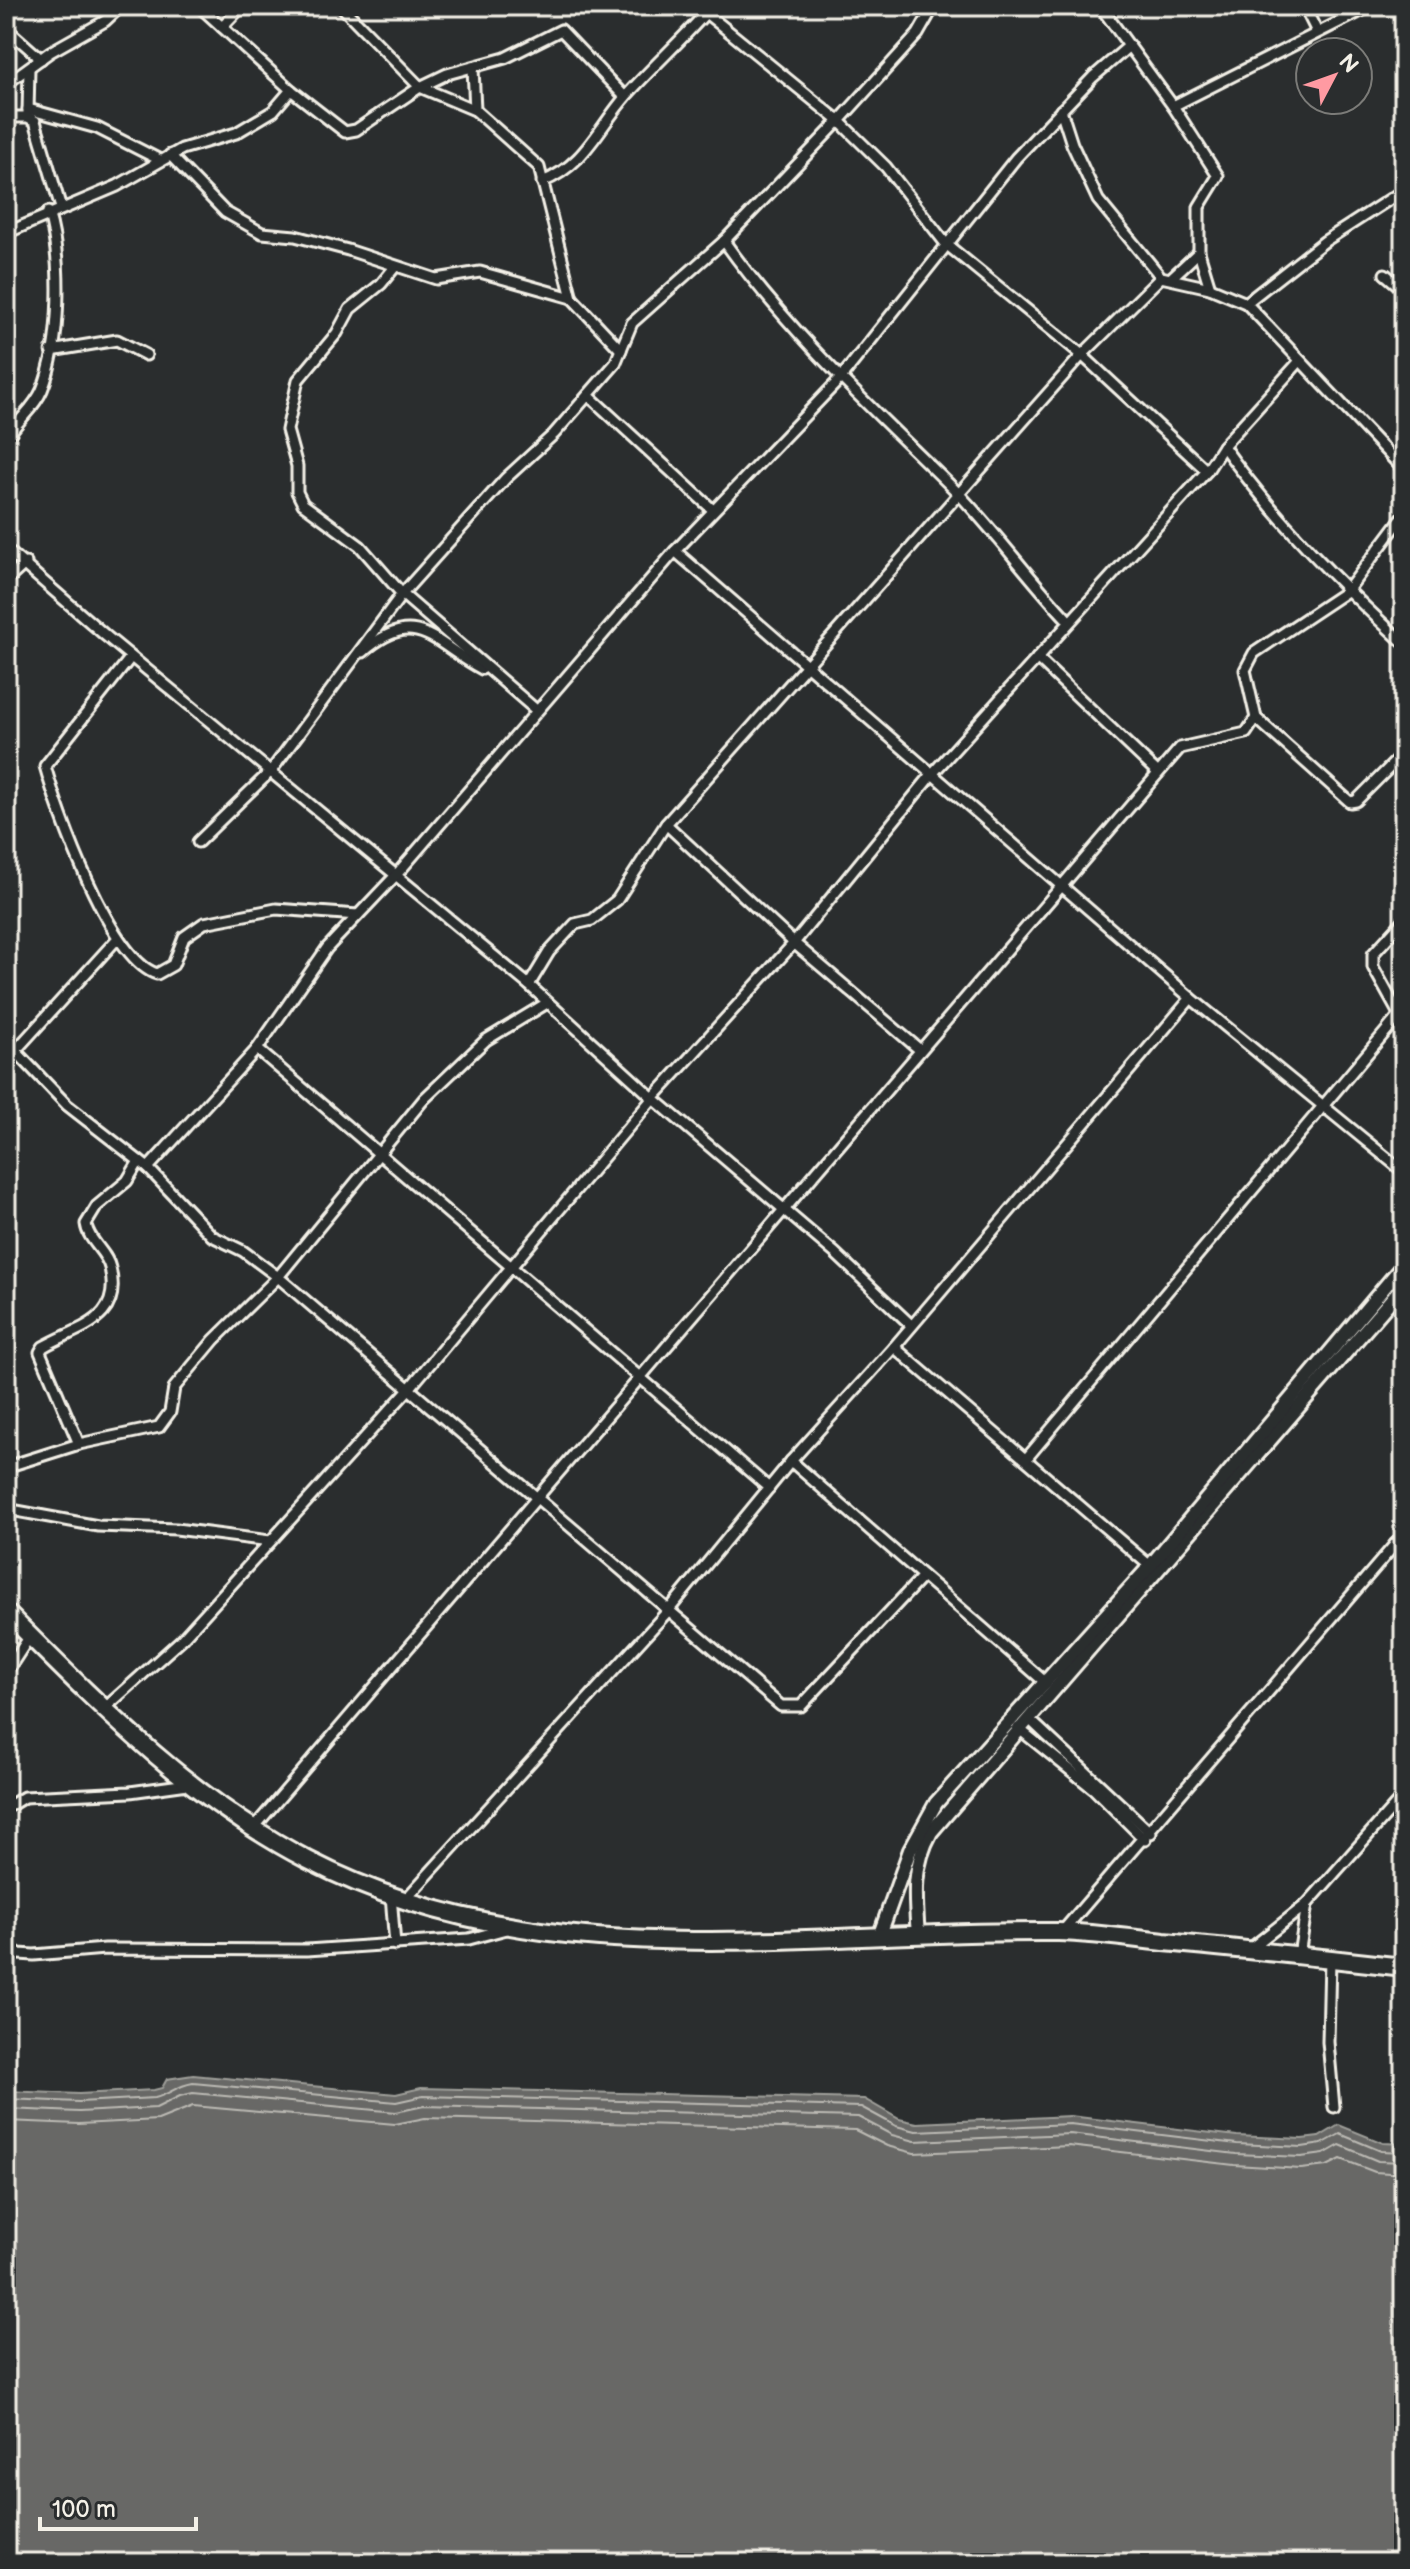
<svg xmlns="http://www.w3.org/2000/svg" width="1410" height="2569" font-family="'Balsamiq Sans',sans-serif">
<style>
.water{fill:#676866;stroke:#9f9f9a;stroke-width:2}
.lines{fill:none;stroke-linecap:round;stroke-linejoin:round}
.shore{stroke:#bcbab4;stroke-width:2}
.street-casing{stroke:#f4f1e8;stroke-width:15}
.secondary-casing{stroke:#f4f1e8;stroke-width:18}
.highway-casing{stroke:#f4f1e8;stroke-width:22}
.street{stroke:#2a2d2e;stroke-width:9}
.secondary{stroke:#2a2d2e;stroke-width:12}
.highway{stroke:#2a2d2e;stroke-width:16}
</style>
<rect width="100%" height="100%" fill="#2a2d2e"/>
<filter id="ink" filterUnits="userSpaceOnUse"><feTurbulence type="fractalNoise" baseFrequency=".0125" numOctaves="2"/><feDisplacementMap in="SourceGraphic" scale="16" xChannelSelector="R" yChannelSelector="G"/><feConvolveMatrix kernelMatrix="1 2 1 2 8 2 1 2 1" color-interpolation-filters="sRGB"/></filter>
<g filter="url(#ink)">
<!-- water -->
<path class="water" d="M193,2075L396,2094L421,2088L864,2099L899,2119L917,2123L1070,2116L1237,2136L1302,2139L1319,2137L1339,2125L1383,2143L1404,2144V2563H6V2091L79,2094L154,2090L162,2088L167,2079Z"/>
<g class="lines">
<!-- shore -->
<g class="shore">
<path d="M6,2099L79,2102L155,2098C171,2094 175,2086 193,2083L396,2102L423,2096L861,2107L896,2126L916,2131L1070,2124L1237,2144L1302,2147L1322,2144L1340,2134L1381,2151L1404,2152"/>
<path d="M6,2109L79,2112L156,2108L180,2096L193,2093L396,2112L424,2106L858,2117L892,2135L915,2141L1070,2134L1236,2154L1301,2157L1324,2154L1340,2145L1378,2161L1404,2162"/>
<path d="M6,2121L79,2124L158,2120L193,2106L395,2124L425,2118L855,2130L887,2146L914,2153L1069,2146L1234,2165L1301,2169L1327,2166L1341,2159L1375,2172L1404,2174"/>
</g>
<!-- street casing -->
<g class="street-casing">
<g id="street">
<path d="M199,6L222,27L242,6"/>
<path d="M341,6L420,87L447,74L505,58L561,30L625,97"/>
<path d="M1100,6L1173,106L1218,176L1199,207V252L1210,288"/>
<path d="M1304,6L1317,32"/>
<path d="M706,13L839,121L886,167L946,244L1082,355L1207,471"/>
<path d="M222,27L291,90L345,132L356,130L420,87L475,110L539,167L572,298L621,350"/>
<path d="M6,28L41,59"/>
<path d="M473,68L475,110"/>
<path d="M6,84L50,52L105,21L121,6"/>
<path d="M1173,106L1371,6"/>
<path d="M28,109L97,128L160,160"/>
<path d="M1061,110L1072,144L1098,200L1161,277L1210,288L1246,303L1404,470"/>
<path d="M28,113L29,68"/>
<path d="M6,117H28L35,121L61,208"/>
<path d="M170,155L225,212L262,233L295,236L348,250L436,279L480,272L572,298"/>
<path d="M542,182C585,165 598,128 627,95C654,65 685,37 712,6"/>
<path d="M6,233L117,186L182,149L236,133L273,111L291,90"/>
<path d="M724,241C790,334 875,411 956,491C996,532 1029,579 1068,620"/>
<path d="M394,268L381,284L350,309L337,333L298,380L287,430L297,466V492L303,504L360,546L402,594L506,478L554,434L615,364L632,323L724,241L839,121L918,34L934,6"/>
<path d="M1385,274L1404,290"/>
<path d="M1171,278L1199,252"/>
<path d="M1246,303L1325,241L1404,190"/>
<path d="M51,351L117,340L146,355"/>
<path d="M588,395L713,510"/>
<path d="M6,440C15,422 34,409 42,390C61,344 63,259 48,212"/>
<path d="M1223,446C1275,519 1338,583 1404,643"/>
<path d="M1404,515L1347,591L1254,653L1245,670L1256,718L1350,802L1356,801L1404,753"/>
<path d="M6,549L106,636L529,985L653,1098L835,1253L911,1325"/>
<path d="M675,551L1191,998L1404,1172"/>
<path d="M6,581L26,563"/>
<path d="M363,652C417,605 434,644 482,669"/>
<path d="M131,657L45,766C58,812 110,960 157,974L173,965L184,937L204,923L276,909L358,915"/>
<path d="M1037,658L1158,773"/>
<path d="M666,824L794,943L920,1050"/>
<path d="M198,842L271,771L402,594L536,710"/>
<path d="M1404,920L1373,954V967L1404,1023"/>
<path d="M529,985L549,952L575,924L592,920L617,900L666,824L1082,355L1161,277"/>
<path d="M6,1041L67,1105L148,1168L212,1236L243,1251L278,1277L781,1706H801L923,1576"/>
<path d="M257,1049L769,1488"/>
<path d="M16,1050L117,939"/>
<path d="M148,1168L257,1049L327,948L397,874L675,551L840,379L1016,158L1093,77L1129,46"/>
<path d="M894,1347L1150,1566"/>
<path d="M79,1444L40,1352L43,1347C79,1326 123,1322 110,1268C107,1252 88,1241 86,1224L97,1206L127,1181L139,1161"/>
<path d="M1026,1459L1398,1017"/>
<path d="M791,1461L1046,1683"/>
<path d="M6,1467L79,1444L159,1427L170,1412L174,1388L214,1340L278,1277L424,1099L486,1040L547,1003"/>
<path d="M6,1509L98,1526L176,1529L270,1541"/>
<path d="M1395,1544L1404,1552"/>
<path d="M6,1673L30,1636"/>
<path d="M105,1708L181,1640L408,1390L653,1098L794,943L933,773L1207,471L1223,446L1299,362"/>
<path d="M1028,1718L1151,1833"/>
<path d="M1018,1728L1095,1790L1145,1840"/>
<path d="M6,1808L24,1797L130,1792L188,1784"/>
<path d="M252,1830L1180,748L1246,733L1256,718"/>
<path d="M391,1895L395,1945"/>
<path d="M405,1900L668,1611L791,1461L894,1347L1191,998"/>
<path d="M1062,1932L1404,1534"/>
<path d="M6,1946L19,1954L34,1955L105,1949L307,1950L469,1939L510,1928"/>
<path d="M1250,1949L1307,1904L1404,1795"/>
<path d="M1299,1955L1307,1904"/>
<path d="M1330,1959L1328,2042L1334,2107"/>
</g>
</g>
<!-- secondary casing -->
<g class="secondary-casing">
<g id="secondary">
<path d="M918,1935C915,1897 912,1866 931,1832L1404,1285"/>
<path d="M879,1937L910,1850L936,1803L1150,1566L1404,1264"/>
</g>
</g>
<!-- highway casing -->
<g class="highway-casing">
<path id="highway" d="M6,1612C98,1704 191,1800 308,1860C543,1982 806,1929 1058,1932C1093,1933 1129,1938 1164,1942C1244,1949 1324,1958 1404,1967"/>
</g>
<!-- street -->
<use href="#street" class="street"/>
<!-- secondary -->
<use href="#secondary" class="secondary"/>
<!-- highway -->
<use href="#highway" class="highway"/>
</g>
</g>
<!-- margin -->
<rect width="1410" height="2569" fill="none" stroke="#2a2d2e" stroke-width="32"/>
<rect x="16" y="16" width="1378" height="2537" fill="none" stroke="#f4f1e8" stroke-width="3" filter="url(#ink)"/>
<!-- north arrow -->
<g transform="translate(1334 76) rotate(49)"><circle r="38" fill="#2a2d2e" stroke="#7b7b78" stroke-width="2"/>
<path d="M0-6L14 30L0 20L-14 30Z" fill="#ff9aa2"/>
<text y="-12" font-size="22" font-weight="bold" text-anchor="middle" fill="#f4f1e8">N</text>
</g>
<!-- scale -->
<path d="M40 2517v12h156v-12" fill="none" stroke="#f4f1e8" stroke-width="4"/>
<text x="52" y="2517" font-size="24" fill="#f4f1e8" stroke="#2a2d2e" stroke-width="6" paint-order="stroke">100 m</text>
</svg>
